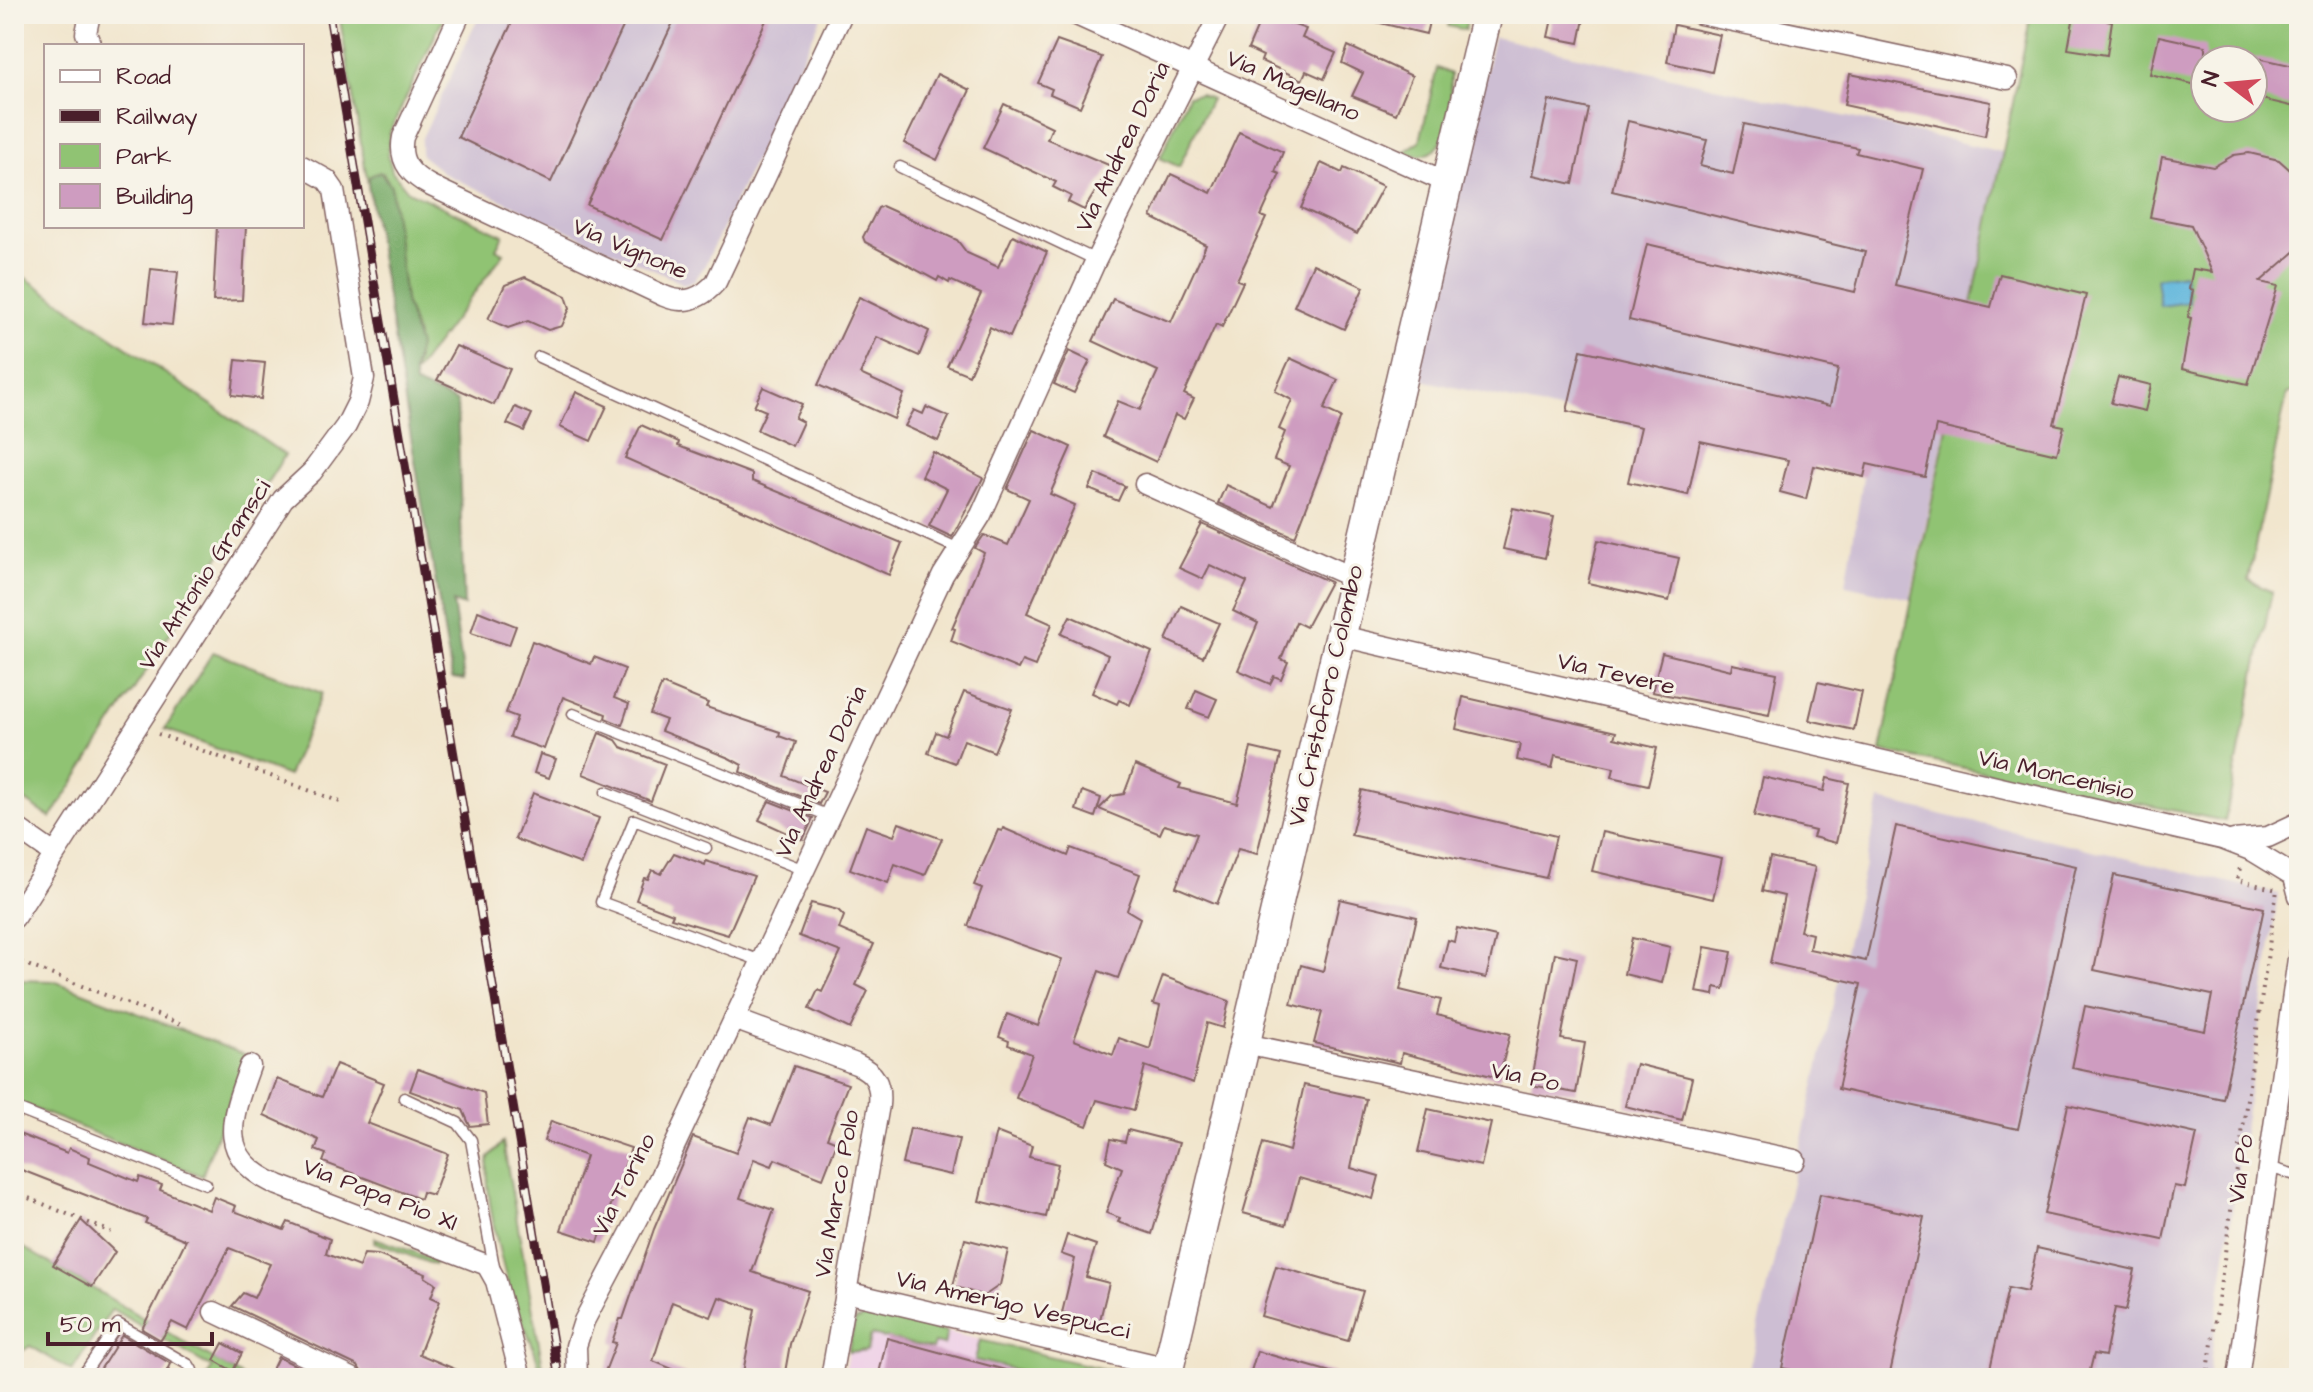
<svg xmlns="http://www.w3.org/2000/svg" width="2313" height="1392" font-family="'Architects Daughter',sans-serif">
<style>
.built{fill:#efd0e7}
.industrial{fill:#cdbed3}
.green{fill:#90c373;stroke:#6d714f;stroke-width:2;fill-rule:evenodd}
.forest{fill:#74a965;stroke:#5f6448;stroke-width:2}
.water{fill:#5fb6dc;stroke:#546a84;stroke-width:2}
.building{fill:#ce9cc0}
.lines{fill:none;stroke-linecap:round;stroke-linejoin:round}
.lane-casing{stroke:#846463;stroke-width:13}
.street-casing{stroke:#846463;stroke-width:23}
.secondary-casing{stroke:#846463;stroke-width:33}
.path{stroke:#846463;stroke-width:4;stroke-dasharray:2 6;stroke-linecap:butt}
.lane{stroke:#fff;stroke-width:10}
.street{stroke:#fff;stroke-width:20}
.secondary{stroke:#fff;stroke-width:30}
.rail-casing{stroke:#4a1f2b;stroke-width:9}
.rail{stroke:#f7f3e8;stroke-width:6;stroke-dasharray:18;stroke-linecap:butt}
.labels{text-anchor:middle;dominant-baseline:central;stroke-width:6;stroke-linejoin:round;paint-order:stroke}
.street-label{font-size:24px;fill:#4a1f2b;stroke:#f7f3e8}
</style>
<rect width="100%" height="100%" fill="#f7f3e8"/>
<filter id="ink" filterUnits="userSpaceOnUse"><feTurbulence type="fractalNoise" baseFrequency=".0125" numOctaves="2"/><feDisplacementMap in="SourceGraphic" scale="16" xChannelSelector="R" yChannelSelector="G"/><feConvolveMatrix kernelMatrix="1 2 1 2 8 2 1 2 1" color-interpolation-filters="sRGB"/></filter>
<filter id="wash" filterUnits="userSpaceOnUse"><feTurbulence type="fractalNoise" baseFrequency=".006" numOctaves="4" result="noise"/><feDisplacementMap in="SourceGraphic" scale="32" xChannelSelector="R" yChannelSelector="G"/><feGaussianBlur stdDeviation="1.8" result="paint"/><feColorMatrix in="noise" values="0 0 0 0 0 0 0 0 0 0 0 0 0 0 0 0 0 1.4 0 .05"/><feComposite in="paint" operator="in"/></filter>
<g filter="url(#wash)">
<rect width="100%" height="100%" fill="#f1e5cc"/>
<!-- built -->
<path class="built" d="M871,1314L1133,1376L1137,1378H844L853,1326L859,1317Z"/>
<!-- industrial -->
<g class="industrial">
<path d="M480,14H823L704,267L694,281L684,284L445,174L421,155V140Z"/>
<path d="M1494,37L2002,152L1910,599L1846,585L1863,477L1417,379Z"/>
<path d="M1880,800L2278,894L2208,1378H1747Z"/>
</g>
<!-- green -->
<g class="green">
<path d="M339,14H445L390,132L388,155L392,171L408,191L503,235L496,249L504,253L413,375L417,359V336L405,301L391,186L383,173L368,180V185Z"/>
<path d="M1450,14H1468L1465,30L1448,26Z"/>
<path d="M2031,14H2299V389L2287,394L2248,580L2272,592L2225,821L1881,751ZM2205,60H2253V108H2205Z"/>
<path d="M1437,68L1451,74C1451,106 1453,170 1404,152L1420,141Z"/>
<path d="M1200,94L1211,99L1179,167L1160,158L1188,96Z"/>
<path d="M14,270L285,455L51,818L14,793Z"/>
<path d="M213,652L322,693L288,776L165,729Z"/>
<path d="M14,980L54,981L246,1055L202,1176L14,1101Z"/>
<path d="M503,1142L545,1378H541C536,1341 520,1323 510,1291C501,1260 482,1187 489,1157Z"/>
<path d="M375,1238L436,1260L434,1265L374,1242Z"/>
<path d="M14,1242L245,1378H206L212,1368L112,1309L72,1371L30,1346L21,1352L14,1347Z"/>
<path d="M871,1314L947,1332L944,1345L934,1343L932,1349L871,1335L867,1350L848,1352L855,1321Z"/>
<path d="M980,1340L1133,1376L1137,1378L1041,1376L975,1360Z"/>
</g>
<!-- forest -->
<path class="forest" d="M380,172L391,186L405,301L419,346L413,370L415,384L457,402L464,606L453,602L464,680L452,678L368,185L370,176Z"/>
<!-- water -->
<path class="water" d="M2184,274L2189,302L2160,306L2156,278Z"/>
<g id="blocks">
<!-- building -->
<g class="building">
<path d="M516,14H629L551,182L458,137Z"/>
<path d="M677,14H769L663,240L587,205Z"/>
<path d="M1263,14L1306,29L1302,38L1336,53L1324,79L1306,71L1302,80L1261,61L1263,56L1248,49Z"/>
<path d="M1373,14H1431L1426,34L1372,21Z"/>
<path d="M1553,14H1585L1579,43L1548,37Z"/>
<path d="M2074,15L2112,21L2107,55L2068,49Z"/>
<path d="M1674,25L1720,35L1712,72L1667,62Z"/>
<path d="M2159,36L2205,46V87L2150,74Z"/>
<path d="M1057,41L1102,57L1080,107L1050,94L1052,89L1038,83Z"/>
<path d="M1348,46L1412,76L1396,114L1352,96L1363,73L1342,63Z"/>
<path d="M2253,57L2299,67V108L2253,97Z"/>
<path d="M937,74L970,90L937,160L904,143Z"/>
<path d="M1850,74L1991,102L1985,136L1844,105Z"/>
<path d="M1549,100L1589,109L1573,184L1533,175Z"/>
<path d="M1004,104L1052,127L1047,139L1111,166L1084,210L1068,202L1071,196L1053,187L1056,182L983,148Z"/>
<path d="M1628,121L1707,140L1700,166L1733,174L1744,124L1858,148L1856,153L1923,169L1895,285L1991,307L2000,274L2086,295L2054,424L2064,426L2057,454L1936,426L1925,477L1867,464L1864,477L1814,466L1806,499L1780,492L1788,460L1700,441L1688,495L1628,482L1641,427L1567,411L1581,350L1830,406L1838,369L1629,320L1647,244L1855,292L1865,252L1612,191Z"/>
<path d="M1239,132L1283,152L1275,172L1280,174L1261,216L1266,218L1237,280L1243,282L1222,327L1216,324L1184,394L1194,399L1184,419L1175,415L1156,462L1103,437L1118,401L1140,410L1158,371L1093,341L1113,299L1171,322L1206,245L1151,217L1171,174L1211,193Z"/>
<path d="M2249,153L2279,160L2299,178V248L2260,282L2278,286L2248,384L2182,369L2191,318L2188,317L2193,290L2189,289L2193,269L2212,272L2191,225L2150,217L2162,157L2213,167L2234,155Z"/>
<path d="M1321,163L1342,173L1344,168L1383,186L1357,234L1301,208Z"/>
<path d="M882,206L957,240L967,253L998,267L1013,235L1047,252L1010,337L990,327L969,375L947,366L981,294L950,280L949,283L939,277L937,281L865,242L863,237L878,208Z"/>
<path d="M217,226H246L242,300L213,301Z"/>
<path d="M1313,264L1364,287L1344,329L1294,306Z"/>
<path d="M151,269L178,272L172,325L145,322Z"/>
<path d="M525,277L566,296L570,308L562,326L548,330L528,321L508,328L488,319L505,285Z"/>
<path d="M859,297L929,331L919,356L877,337L860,374L904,394L894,419L818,385Z"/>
<path d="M456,346L510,369L494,405L437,380Z"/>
<path d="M1069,351L1090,361L1074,393L1054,384Z"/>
<path d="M1290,358L1338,380L1324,409L1341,417L1295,537L1218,503L1226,485L1273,507L1289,466L1274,460L1285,432L1279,429L1292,400L1275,391Z"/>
<path d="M236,360L265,363L261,399L232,395Z"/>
<path d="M2118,377L2151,385L2145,411L2111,403Z"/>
<path d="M763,387L802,404L795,418L803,422L792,446L757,430L766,411L754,406Z"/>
<path d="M576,392L607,406L591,441L560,427Z"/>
<path d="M515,407L532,414L524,431L507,424Z"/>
<path d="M926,407L949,417L938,441L905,426L914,410L923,414Z"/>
<path d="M641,425L679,442L678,446L752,474V481L902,543L889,575L625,458Z"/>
<path d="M1034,430L1071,447L1050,494L1075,505L1027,613L1052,624L1035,666L1022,661L1018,669L951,641L955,629L952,628L984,553L975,548L984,535L1008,545L1029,499L1007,489Z"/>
<path d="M933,452L983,478L952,537L929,526L947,489L921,476Z"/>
<path d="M1096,474L1125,486L1118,501L1089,489Z"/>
<path d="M1513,508L1554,517L1545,558L1503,549Z"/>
<path d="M1202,524L1330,582L1306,627L1296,622L1281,659L1288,662L1281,679L1274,676L1270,684L1238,670L1258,623L1233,611L1247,582L1210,565L1203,579L1179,568Z"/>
<path d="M1598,540L1679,558L1669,601L1588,583Z"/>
<path d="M1181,606L1219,623L1203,657L1166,640Z"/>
<path d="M478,611L516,626L509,645L471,633Z"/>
<path d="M1070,616L1152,652L1130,705L1119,700L1117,704L1092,693L1108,655L1061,634Z"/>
<path d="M532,641L591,664L594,657L625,669L614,698L629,704L622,725L605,718L606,714L563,697L544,749L510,737L517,717L506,713Z"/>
<path d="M1662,653L1731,670L1732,664L1777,673L1769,715L1652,692Z"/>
<path d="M1818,682L1862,692L1854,730L1809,720Z"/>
<path d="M662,684L708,703L706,707L780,732L779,736L796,742L784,776L825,792L819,804L740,772L742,765L729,758L661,731L666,720L650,714Z"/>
<path d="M1196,690L1217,699L1209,717L1188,709Z"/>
<path d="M964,692L1012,709L994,752L964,740L955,763L928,753L936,732L946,736Z"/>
<path d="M1463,697L1616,732L1614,738L1657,748L1648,785L1612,777L1614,768L1555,755L1552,768L1517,760L1520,744L1456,729Z"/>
<path d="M599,733L616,740L621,747L665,764L651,801L583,774Z"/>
<path d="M1251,748L1281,755L1257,854L1238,849L1217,904L1176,887L1197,834L1164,825L1160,834L1099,809L1112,796L1124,794L1135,765L1181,784L1179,788L1237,803Z"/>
<path d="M540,754L556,759L549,778L534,773Z"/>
<path d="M1763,777L1824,791L1827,778L1849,783L1836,843L1813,837L1815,831L1754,816Z"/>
<path d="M1362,790L1556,836L1546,878L1351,835Z"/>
<path d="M1082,791L1101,798L1095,817L1076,810Z"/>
<path d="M533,793L599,818L581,864L515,839Z"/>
<path d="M769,801L813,818L803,840L759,820Z"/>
<path d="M899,823L942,839L925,875L895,864L888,883L850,869L866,826L894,836Z"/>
<path d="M1896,826L2076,866L2018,1129L1838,1089L1861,984L1770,963L1784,896L1762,891L1770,857L1815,867L1800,931L1812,934L1809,949L1866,961Z"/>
<path d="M1003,828L1068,856L1071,848L1140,874L1127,910L1140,918L1118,978L1099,971L1074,1040L1113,1055L1119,1038L1150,1049L1160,1006L1153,1004L1163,976L1229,1001L1223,1028L1207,1023L1193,1083L1145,1066L1134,1110L1097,1100L1087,1126L1016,1098L1032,1054L1008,1045L1009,1041L999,1037L1007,1014L1038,1026L1062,959L968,926L982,888L974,885L998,830L1002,831Z"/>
<path d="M1602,832L1722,858L1713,899L1592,871Z"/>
<path d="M674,853L705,865L706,861L754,876L728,935L671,918L673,914L636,900L644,878L648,879L652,870L661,874Z"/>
<path d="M2114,875L2264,908L2223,1099L2072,1068L2085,1006L2205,1031L2212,995L2094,970Z"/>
<path d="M1340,899L1417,917L1400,990L1441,1000L1437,1015L1510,1034L1499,1078L1402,1053L1400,1063L1314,1043L1322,1012L1291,1004L1301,965L1323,971Z"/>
<path d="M811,903L838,910L844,916L839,929L874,944L856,985L868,991L850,1029L809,1009L818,990L822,992L841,952L799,936Z"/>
<path d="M1457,928L1496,937L1486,978L1441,968L1448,940L1454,942Z"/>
<path d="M1632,938L1670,947L1662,983L1624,974Z"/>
<path d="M1705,947L1732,952L1724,989L1715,987L1714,995L1696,992Z"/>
<path d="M1555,953L1577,958L1561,1039L1585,1043L1576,1093L1531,1085Z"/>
<path d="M336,1064L384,1083L367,1123L448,1154L433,1195L422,1192L420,1199L323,1162L326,1154L315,1150L319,1140L264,1115L277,1079L322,1097Z"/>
<path d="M1636,1064L1692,1078L1682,1120L1625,1106Z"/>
<path d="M794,1066L848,1084L827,1138L837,1142L823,1178L775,1159L772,1166L754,1159L740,1198L774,1210L752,1272L808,1291L790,1344L784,1378H742L755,1309L719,1297L711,1317L672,1302L653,1361L694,1378H614L604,1374L616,1343L612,1342L620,1319H623L654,1229L693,1137L736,1153L750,1117L771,1125Z"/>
<path d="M418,1069L484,1093L488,1124L470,1126L463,1110L410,1091Z"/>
<path d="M1304,1085L1366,1099L1351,1168L1379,1176L1373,1199L1299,1178L1286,1225L1243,1213L1263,1143L1289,1151Z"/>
<path d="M2068,1105L2197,1134L2185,1188L2174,1186L2163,1240L2044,1214Z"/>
<path d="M1428,1109L1491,1123L1481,1166L1418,1152Z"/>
<path d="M551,1121L631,1148L598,1242L561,1230L586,1156L544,1141Z"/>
<path d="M910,1128L959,1139L951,1175L902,1164Z"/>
<path d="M1128,1130L1179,1143L1152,1234L1118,1222L1120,1218L1106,1213L1122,1168L1106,1161L1111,1139L1125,1142Z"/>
<path d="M14,1132L67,1153L69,1148L90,1157L89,1162L138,1182L140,1177L162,1185L160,1190L209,1210L214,1197L236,1206L234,1211L284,1230L288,1222L330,1239L326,1254L359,1267L364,1254L378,1255L426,1274L425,1277L436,1284L431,1297L440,1301L419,1354L476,1378H365L358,1366L232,1306L243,1293L254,1298L270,1264L229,1248L188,1330L172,1322L161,1340L142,1329L186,1240L145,1223L147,1219L14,1167Z"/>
<path d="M996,1132L1032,1146L1029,1157L1058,1164L1046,1217L979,1201Z"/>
<path d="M1820,1194L1924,1217L1889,1378H1828L1782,1368Z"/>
<path d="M81,1220L115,1252L92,1287L53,1265Z"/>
<path d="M1067,1235L1096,1245L1086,1277L1109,1283L1098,1328L1074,1322L1076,1316L1062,1313L1075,1259L1061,1254Z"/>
<path d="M965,1239L1008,1250L1000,1285L984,1296L953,1286Z"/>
<path d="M2037,1248L2135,1270L2126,1310L2115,1308L2105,1356L2094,1354L2088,1378H1988L2008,1288L2027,1292Z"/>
<path d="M1276,1266L1363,1291L1348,1341L1261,1316Z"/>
<path d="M122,1335L171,1364L164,1378H95Z"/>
<path d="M887,1338L1009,1371L1008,1378H878Z"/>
<path d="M223,1343L242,1353L233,1371L214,1360Z"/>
<path d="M1257,1351L1334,1373L1333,1378H1249Z"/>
<path d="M278,1357L322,1378H268Z"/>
</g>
</g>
</g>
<g filter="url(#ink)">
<use href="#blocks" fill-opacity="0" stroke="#846463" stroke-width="2"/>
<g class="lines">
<!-- lane casing -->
<g class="lane-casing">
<g id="lane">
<path d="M900,167L1096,260"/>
<path d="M539,357L959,549"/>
<path d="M573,714L829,816"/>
<path d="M606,792L804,870"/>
<path d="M706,848L634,820L601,902L761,961"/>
<path d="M404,1098L458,1123L471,1140L494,1267"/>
<path d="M14,1108L206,1184"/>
<path d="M2268,1167L2299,1176"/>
<path d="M81,1378L118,1324L189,1365L192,1370L189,1378"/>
</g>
</g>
<!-- street casing -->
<g class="street-casing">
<g id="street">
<path d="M90,14L86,33L91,46"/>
<path d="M460,14L403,137C398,161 410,175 431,186L664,296C685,305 701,299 716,282L842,14"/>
<path d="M1074,14L1448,183"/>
<path d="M1700,14L2007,79"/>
<path d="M1145,484L1354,578"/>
<path d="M1341,636L2222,839L2253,851L2289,873"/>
<path d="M14,826L54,854"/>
<path d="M2234,840L2268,837L2298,823"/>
<path d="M2295,881L2299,896"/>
<path d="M14,918L283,499L312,472L346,426L358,402L364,378L334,190L327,180L302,166"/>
<path d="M734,1019L856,1064C876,1073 881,1084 879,1105L831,1378"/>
<path d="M1245,1044L1795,1160"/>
<path d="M250,1066C231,1119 215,1157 278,1185L487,1265L496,1281L521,1378"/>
<path d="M846,1292L1168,1368"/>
<path d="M214,1312L352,1378"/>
<path d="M577,1378L576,1346L584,1321L659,1179L943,575L981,515L1096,260L1220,14"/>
<path d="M2238,1378L2299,952"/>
</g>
</g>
<!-- secondary casing -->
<g class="secondary-casing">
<path id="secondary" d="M1166,1378L1487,14"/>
</g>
<!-- path -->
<g class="path">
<path d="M158,734L343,803"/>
<path d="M14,960L181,1024"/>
<path d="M14,1192L111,1232"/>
<path d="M2207,1378L2277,890L2237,880L2240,868"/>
<path d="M2288,1378L2299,1303"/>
</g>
<!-- lane -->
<use href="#lane" class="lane"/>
<!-- street -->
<use href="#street" class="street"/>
<!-- secondary -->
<use href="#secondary" class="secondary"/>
<!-- rail casing -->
<g class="rail-casing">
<path id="rail" d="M329,14L559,1378"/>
</g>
<!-- rail -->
<use href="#rail" class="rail"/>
</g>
</g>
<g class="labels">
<!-- street labels -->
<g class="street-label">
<text transform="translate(1293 86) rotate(24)">Via Magellano</text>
<text transform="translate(1123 147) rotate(-64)">Via Andrea Doria</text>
<text transform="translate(630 249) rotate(23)">Via Vignone</text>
<text transform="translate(205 575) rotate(-57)">Via Antonio Gramsci</text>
<text transform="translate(1616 674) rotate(13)">Via Tevere</text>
<text transform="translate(1326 696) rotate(-77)">Via Cristoforo Colombo</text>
<text transform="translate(821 772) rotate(-65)">Via Andrea Doria</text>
<text transform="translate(2056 775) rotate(13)">Via Moncenisio</text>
<text transform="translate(1525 1077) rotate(12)">Via Po</text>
<text transform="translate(2241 1169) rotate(-82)">Via Po</text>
<text transform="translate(624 1185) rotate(-63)">Via Torino</text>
<text transform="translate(837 1194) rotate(-80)">Via Marco Polo</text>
<text transform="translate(380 1195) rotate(21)">Via Papa Pio XI</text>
<text transform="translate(1013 1305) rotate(13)">Via Amerigo Vespucci</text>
</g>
</g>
<!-- margin -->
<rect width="2313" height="1392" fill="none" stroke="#f7f3e8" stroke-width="48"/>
<!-- legend -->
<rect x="44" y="44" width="260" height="184" fill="#f7f3e8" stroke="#b29e9c" stroke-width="2"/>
<rect x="60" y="70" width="40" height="12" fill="#ffffff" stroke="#b29e9c" stroke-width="2"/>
<text x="116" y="84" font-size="24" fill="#4a1f2b">Road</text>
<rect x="60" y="110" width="40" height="12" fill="#4a1f2b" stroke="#b29e9c" stroke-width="2"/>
<text x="116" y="124" font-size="24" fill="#4a1f2b">Railway</text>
<rect x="60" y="144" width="40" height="24" fill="#90c373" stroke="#b29e9c" stroke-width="2"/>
<text x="116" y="164" font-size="24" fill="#4a1f2b">Park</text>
<rect x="60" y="184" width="40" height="24" fill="#ce9cc0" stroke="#b29e9c" stroke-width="2"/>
<text x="116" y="204" font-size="24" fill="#4a1f2b">Building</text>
<!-- north arrow -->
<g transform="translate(2229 84) rotate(286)"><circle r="38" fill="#f7f3e8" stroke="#b29e9c" stroke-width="2"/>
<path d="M0-6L14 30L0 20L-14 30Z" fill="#d1495b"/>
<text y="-12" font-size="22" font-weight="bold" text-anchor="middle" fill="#4a1f2b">N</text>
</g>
<!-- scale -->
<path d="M48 1332v12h164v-12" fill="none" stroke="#4a1f2b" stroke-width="4"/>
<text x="60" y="1332" font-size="24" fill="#4a1f2b" stroke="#f7f3e8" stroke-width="6" paint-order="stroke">50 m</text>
</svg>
